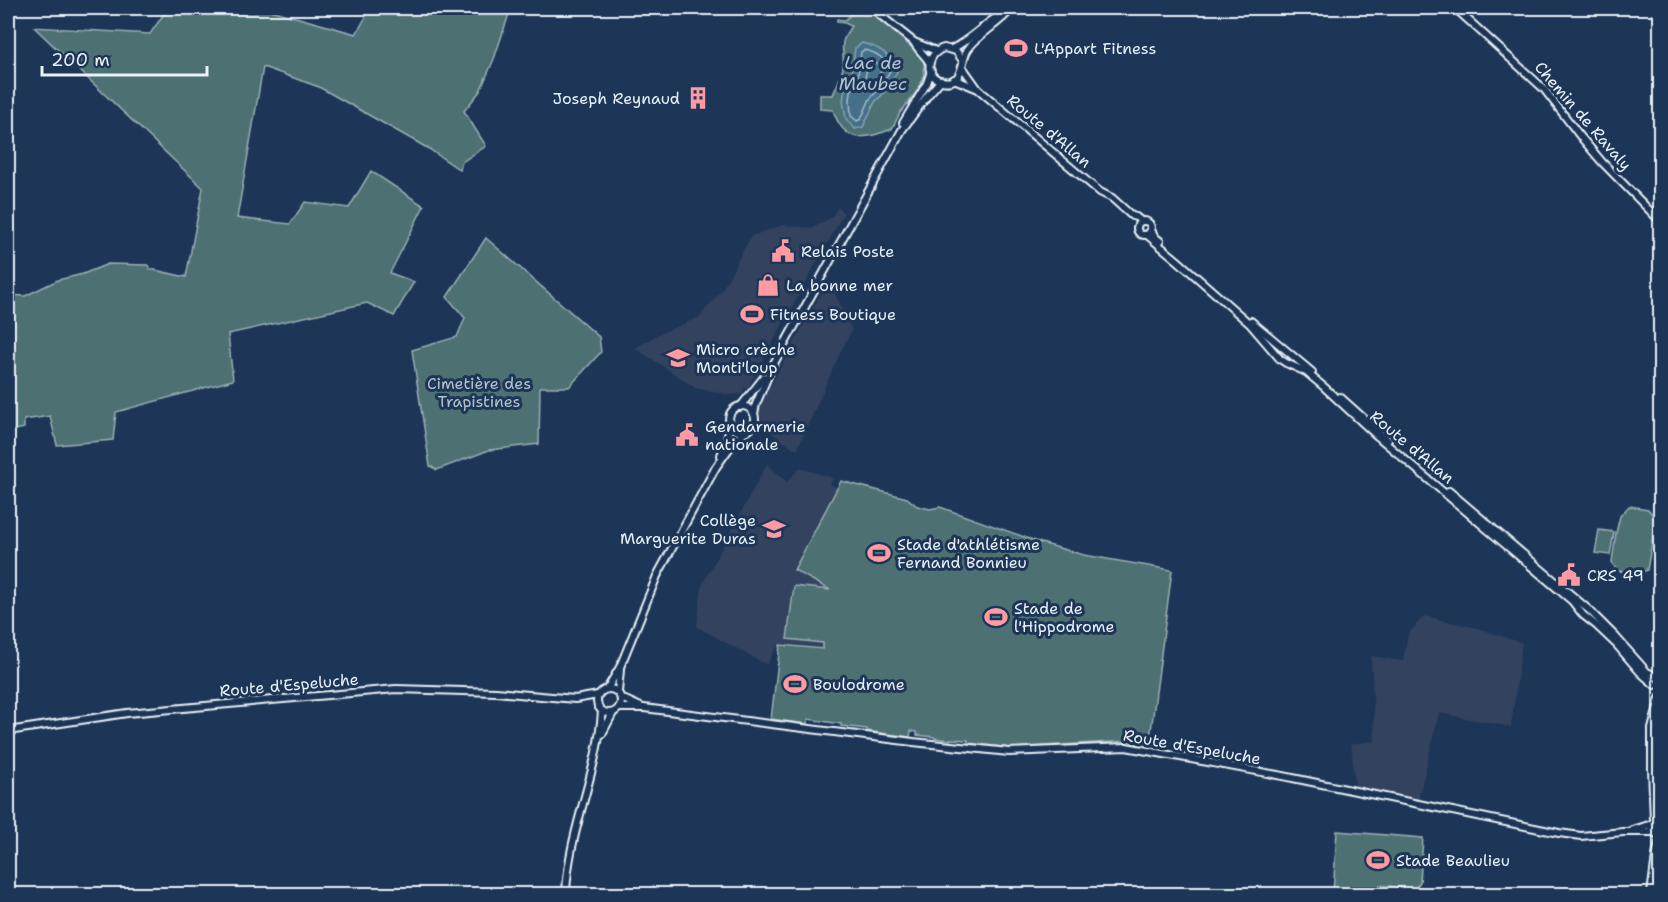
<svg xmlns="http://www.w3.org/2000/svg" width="1668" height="902" font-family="'Shantell Sans',sans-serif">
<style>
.built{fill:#32435e}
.green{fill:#4d7072;stroke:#9ab0b5;stroke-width:1.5}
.water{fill:#457089;stroke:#86a4b5;stroke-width:1.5}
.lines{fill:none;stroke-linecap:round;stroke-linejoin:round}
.shore{stroke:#a7bdcc;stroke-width:1.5}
.secondary-casing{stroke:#e8f1f8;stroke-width:10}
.secondary{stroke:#1d3557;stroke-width:6}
.labels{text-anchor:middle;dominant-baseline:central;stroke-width:6;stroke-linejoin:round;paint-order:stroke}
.poi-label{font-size:16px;fill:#e8f1f8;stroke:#1d3557;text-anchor:start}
.street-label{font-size:16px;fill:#e8f1f8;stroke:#1d3557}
.park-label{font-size:16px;fill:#b2c4c9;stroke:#1d3557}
.water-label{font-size:18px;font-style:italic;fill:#afc4d1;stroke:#1d3557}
</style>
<rect width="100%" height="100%" fill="#1d3557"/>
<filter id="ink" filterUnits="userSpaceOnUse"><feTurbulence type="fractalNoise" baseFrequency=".0167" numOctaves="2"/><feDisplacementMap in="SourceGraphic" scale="12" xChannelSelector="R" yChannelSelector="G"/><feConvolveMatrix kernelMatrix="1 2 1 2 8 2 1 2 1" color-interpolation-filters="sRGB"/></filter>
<g filter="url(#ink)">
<!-- built -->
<g class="built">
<path d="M838,207L844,213L747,389L744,387L743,394L729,395L696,388L635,348L659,334L700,317L723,288L751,236L782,225L812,228L832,217Z"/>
<path d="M824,288L833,289L852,330L840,353L797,450L781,440L762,425L759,407Z"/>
<path d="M767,464L787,482L800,468L833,478L830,484L838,488L794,570L831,590L823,649L778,644L767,665L697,627L702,585Z"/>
<path d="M1424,616L1477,628L1522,643L1511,727L1439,713L1418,801L1355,787L1351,744L1375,741L1371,656L1403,661L1408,634Z"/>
</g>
<!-- green -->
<g class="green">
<path d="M168,8H263L356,34L371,8H511L494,59L480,91L464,111L486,146L462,162L460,170L429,149L319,87L263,67L237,218L290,224L305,202L349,208L371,171L424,206L390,273L414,282L394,316L367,303L228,334L233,380L116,412L113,440L57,445L50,416L24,420V428L8,432V295L25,296L58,280L83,274L108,264L148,265L150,269L186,277L203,188L34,27L150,34Z"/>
<path d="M850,8H866L917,52L924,62V75L918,90L900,113L892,129C864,140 844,144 833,110L820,109V95H833C836,87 842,76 843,67C845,47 837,47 851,26L845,23L837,22V19L845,20L853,12Z"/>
<path d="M486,238L599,337L601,352L569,387H540L539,444L489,450L437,470L430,466L412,350L457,337L465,318L447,297Z"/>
<path d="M841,481L907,498L917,506L930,509L940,507L1041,543L1084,555L1172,570L1149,746L1127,741L1011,748L968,743V740L950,739V740L935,738L934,737L917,735V732L911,731L910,737L867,731V729L841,726V724L808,719L807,724L771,719L780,645L823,649V643L787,639L794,586L830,590L794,570Z"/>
<path d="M1629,506L1648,509L1656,519L1647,570L1640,573L1617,571L1612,562L1616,533L1620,516Z"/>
<path d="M1599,530L1614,532L1610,555L1595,553Z"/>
<path d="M1337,831L1423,838L1420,882L1415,889L1380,885L1379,894H1333Z"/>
</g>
<!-- water -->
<path class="water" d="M862,43C880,47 891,55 897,72L884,93L875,102L863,127L855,129L846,119L843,101L845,88L851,80L855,48Z"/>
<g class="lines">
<!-- shore -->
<g class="shore">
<path d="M864,50C876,52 886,59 890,71L879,89L870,99L861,119L857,121L851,116L850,101L851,91L857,82L861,52Z"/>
<path d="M869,60C874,60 880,66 882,70L873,85L866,90L863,87Z"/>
</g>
<!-- secondary casing -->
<g class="secondary-casing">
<g id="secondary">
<path d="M873,8L880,15L914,42C917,49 925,55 929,62"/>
<path d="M1455,8L1544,89L1580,136L1602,162L1660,221"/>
<path d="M914,42L936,51"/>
<path d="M952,49C974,38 989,19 1011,8"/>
<path d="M963,61L956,51L944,48C927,53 923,76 942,81C965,86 960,60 968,49C980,32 1000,24 1012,8"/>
<path d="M963,68L978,89L1100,192L1112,198L1132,216L1136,217L1141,221"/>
<path d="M954,79L976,88"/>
<path d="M903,123L927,83L931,71"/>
<circle cx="1144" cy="228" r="7"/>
<path d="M1151,230L1155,237L1160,241"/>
<path d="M1147,235L1177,260L1250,324L1280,359L1286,363L1306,372L1324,387L1376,435L1572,601L1583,615L1597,626L1616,644L1641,673L1655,685"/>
<path d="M1251,321L1312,372"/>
<path d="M1340,397L1388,440"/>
<circle cx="742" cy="419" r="13"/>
<path d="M740,407L764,377"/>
<path d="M754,414L756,404L772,367L902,130L928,95L941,80"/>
<path d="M721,455L727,440L730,425"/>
<path d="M1449,491L1589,610L1615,636L1647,672L1659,678"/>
<circle cx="609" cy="701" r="12"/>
<path d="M607,689L620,667L657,576L716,467L731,446L744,432"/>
<path d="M618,692L620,670"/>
<path d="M621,698L643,708"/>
<path d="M619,708H644L913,742L1009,752L1126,747L1283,776L1559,833L1581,836L1623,832H1652"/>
<path d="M1660,721L1658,731L1660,803"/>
<path d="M8,731L127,713L396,689L496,692L575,699L598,695"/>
<path d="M602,734L613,713"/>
<path d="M1654,821L1652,768V729L1660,698"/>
<path d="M1660,821H1654L1651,828L1654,833L1660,834"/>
<path d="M1633,830L1652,824"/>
<path d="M566,894C568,832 598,773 602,711"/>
<path d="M1651,894L1656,856L1660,839"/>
</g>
</g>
<!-- secondary -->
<use href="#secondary" class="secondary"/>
</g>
</g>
<!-- icons -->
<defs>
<g id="stadium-bare" transform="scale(1.8)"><path d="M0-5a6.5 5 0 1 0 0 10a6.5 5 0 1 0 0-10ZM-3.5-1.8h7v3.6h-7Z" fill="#ff9aa2" stroke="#1d3557" stroke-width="2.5" paint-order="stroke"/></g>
<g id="building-bare" transform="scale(1.8)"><path d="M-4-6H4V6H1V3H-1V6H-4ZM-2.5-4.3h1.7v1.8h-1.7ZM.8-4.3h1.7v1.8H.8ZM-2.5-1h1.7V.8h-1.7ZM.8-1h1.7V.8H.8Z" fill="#ff9aa2" stroke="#1d3557" stroke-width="2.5" paint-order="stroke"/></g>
<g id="civic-bare" transform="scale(1.8)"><path d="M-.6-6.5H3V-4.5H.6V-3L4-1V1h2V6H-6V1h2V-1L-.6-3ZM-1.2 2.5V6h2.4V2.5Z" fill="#ff9aa2" stroke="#1d3557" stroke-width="2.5" paint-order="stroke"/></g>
<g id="shop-bare" transform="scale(1.8)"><path d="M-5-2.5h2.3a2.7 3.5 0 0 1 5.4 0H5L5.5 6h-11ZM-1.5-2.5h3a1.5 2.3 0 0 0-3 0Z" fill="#ff9aa2" stroke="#1d3557" stroke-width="2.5" paint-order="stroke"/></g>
<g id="school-bare" transform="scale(1.8)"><path d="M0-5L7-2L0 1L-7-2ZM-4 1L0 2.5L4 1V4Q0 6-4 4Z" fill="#ff9aa2" stroke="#1d3557" stroke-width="2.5" paint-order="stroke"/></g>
</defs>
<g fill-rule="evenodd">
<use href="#stadium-bare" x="1016" y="48"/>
<use href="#building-bare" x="698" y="98"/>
<use href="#civic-bare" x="783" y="251"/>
<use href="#shop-bare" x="768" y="285"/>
<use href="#stadium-bare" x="752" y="314"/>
<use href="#school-bare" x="678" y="358"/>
<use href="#civic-bare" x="687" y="435"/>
<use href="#school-bare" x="774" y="529"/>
<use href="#stadium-bare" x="879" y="553"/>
<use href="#civic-bare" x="1569" y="575"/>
<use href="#stadium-bare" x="996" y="617"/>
<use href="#stadium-bare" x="795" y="684"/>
<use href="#stadium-bare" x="1378" y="860"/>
</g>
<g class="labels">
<!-- poi labels -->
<g class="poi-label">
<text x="1034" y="48">L'Appart Fitness</text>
<text x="680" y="98" text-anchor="end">Joseph Reynaud</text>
<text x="801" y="251">Relais Poste</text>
<text x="786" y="285">La bonne mer</text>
<text x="770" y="314">Fitness Boutique</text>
<text x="696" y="349">Micro crèche<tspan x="696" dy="18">Monti'loup</tspan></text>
<text x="705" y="426">Gendarmerie<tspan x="705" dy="18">nationale</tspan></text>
<text x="756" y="520" text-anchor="end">Collège<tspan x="756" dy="18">Marguerite Duras</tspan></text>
<text x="897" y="544">Stade d'athlétisme<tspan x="897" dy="18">Fernand Bonnieu</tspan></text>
<text x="1587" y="575">CRS 49</text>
<text x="1014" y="608">Stade de<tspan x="1014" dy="18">l'Hippodrome</tspan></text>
<text x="813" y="684">Boulodrome</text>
<text x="1396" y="860">Stade Beaulieu</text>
</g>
<!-- street labels -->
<g class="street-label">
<text transform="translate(1583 116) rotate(49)">Chemin de Ravaly</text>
<text transform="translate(1049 131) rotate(40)">Route d'Allan</text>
<text transform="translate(1412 447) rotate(40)">Route d'Allan</text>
<text transform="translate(289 685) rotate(-5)">Route d'Espeluche</text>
<text transform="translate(1192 747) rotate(10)">Route d'Espeluche</text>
</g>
<!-- park labels -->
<g class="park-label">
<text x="479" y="383">Cimetière des<tspan x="479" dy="18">Trapistines</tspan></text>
</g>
<!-- water labels -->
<g class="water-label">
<text x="873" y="63">Lac de<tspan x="873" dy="21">Maubec</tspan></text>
</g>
</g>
<!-- margin -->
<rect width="1668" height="902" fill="none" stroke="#1d3557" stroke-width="30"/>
<rect x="15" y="15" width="1638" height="872" fill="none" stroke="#e8f1f8" stroke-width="2" filter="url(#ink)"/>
<!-- scale -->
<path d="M42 66v9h165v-9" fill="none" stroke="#e8f1f8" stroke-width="3"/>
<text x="51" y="66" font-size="18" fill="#e8f1f8" stroke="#1d3557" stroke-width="4.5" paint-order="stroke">200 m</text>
</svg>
